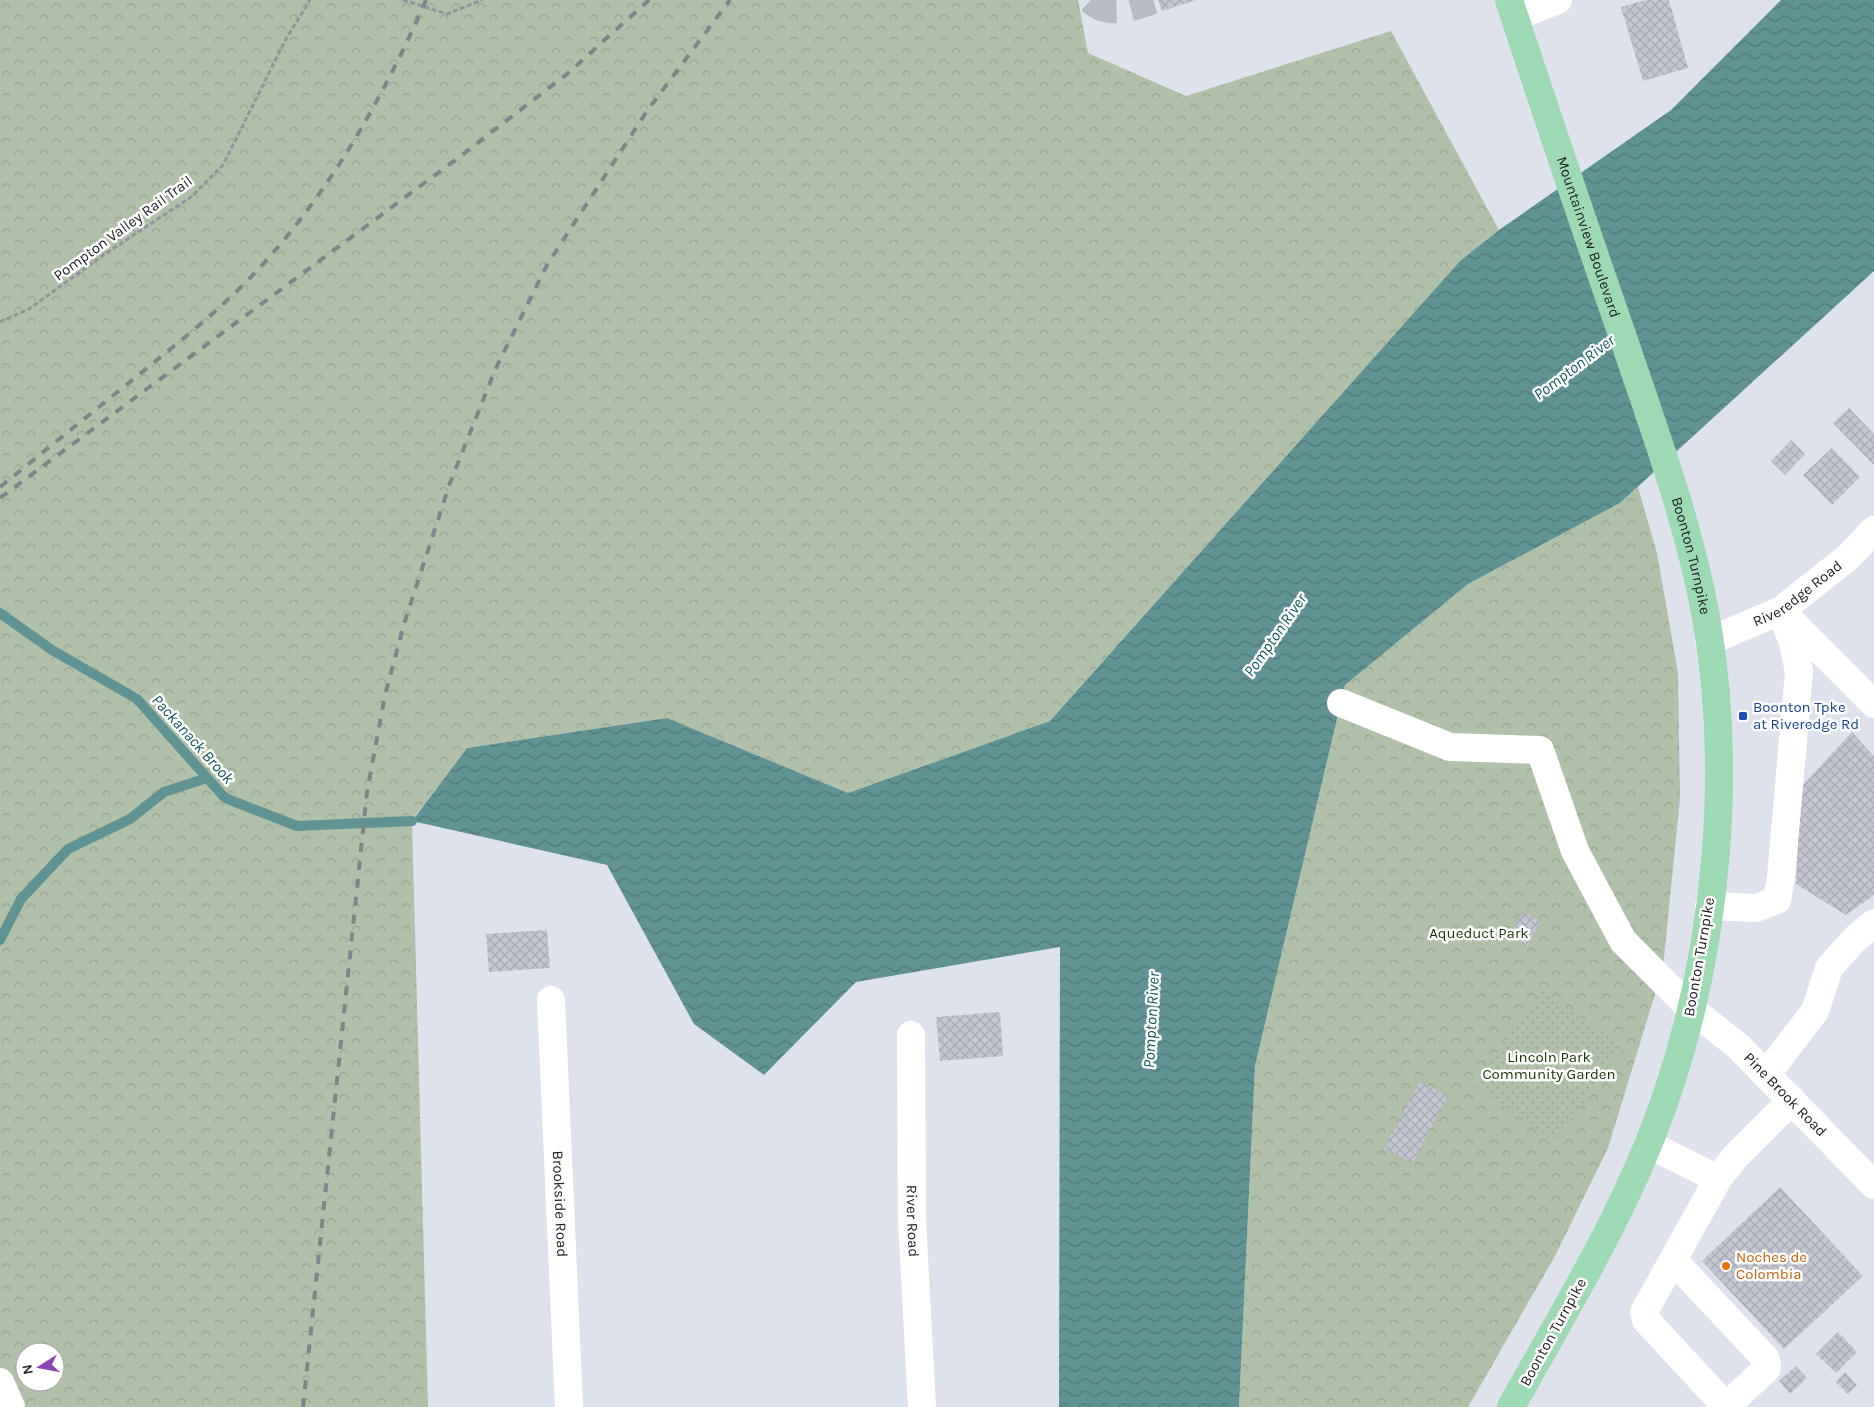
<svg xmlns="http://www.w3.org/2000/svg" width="1874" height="1407" font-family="Karla,sans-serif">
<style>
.forest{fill:url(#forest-crowns);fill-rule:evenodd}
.garden{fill:url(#garden-dots)}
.water{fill:url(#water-waves)}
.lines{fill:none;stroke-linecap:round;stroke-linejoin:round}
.stream{stroke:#619394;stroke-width:10}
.building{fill:url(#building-cross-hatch)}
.minor-tunnel{stroke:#b8bbc5;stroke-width:28;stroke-dasharray:28 14;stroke-linecap:butt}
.path{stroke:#91949c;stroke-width:3;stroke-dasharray:5 2.5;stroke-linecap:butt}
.minor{stroke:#fff;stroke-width:28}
.major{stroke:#9dd9b3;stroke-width:28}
.rail{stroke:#80838a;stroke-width:4;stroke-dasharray:9 9;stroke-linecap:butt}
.transit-dot{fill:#1a4fb4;stroke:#fff;stroke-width:2}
.food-dot{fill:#e8710a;stroke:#fff;stroke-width:2}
.labels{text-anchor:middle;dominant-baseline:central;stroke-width:5;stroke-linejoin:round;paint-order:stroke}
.street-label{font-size:15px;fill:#202125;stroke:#fff}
.transit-label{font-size:15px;fill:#164399;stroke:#fff;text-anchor:start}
.park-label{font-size:15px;fill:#193300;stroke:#fff}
.food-label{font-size:15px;fill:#c56008;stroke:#fff;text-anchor:start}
.water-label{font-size:16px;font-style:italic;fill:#0f585b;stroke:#fff}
</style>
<defs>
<pattern id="forest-crowns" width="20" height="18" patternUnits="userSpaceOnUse" patternTransform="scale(1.25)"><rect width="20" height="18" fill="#b1c0a8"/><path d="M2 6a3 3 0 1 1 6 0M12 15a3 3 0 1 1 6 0" fill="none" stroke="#98a590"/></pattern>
<pattern id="garden-dots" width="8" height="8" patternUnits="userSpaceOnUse" patternTransform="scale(1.25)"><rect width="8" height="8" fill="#b1c0a8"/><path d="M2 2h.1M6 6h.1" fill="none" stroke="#98a590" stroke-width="1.8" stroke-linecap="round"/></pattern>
<pattern id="water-waves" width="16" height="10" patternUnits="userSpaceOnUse" patternTransform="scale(1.25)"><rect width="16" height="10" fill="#619394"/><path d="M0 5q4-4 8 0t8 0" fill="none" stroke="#507879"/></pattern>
<pattern id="building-cross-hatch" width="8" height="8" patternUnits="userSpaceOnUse" patternTransform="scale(1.25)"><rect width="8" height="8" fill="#c3c6d1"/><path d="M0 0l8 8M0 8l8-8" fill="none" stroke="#a7aab3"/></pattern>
</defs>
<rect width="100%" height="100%" fill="#dee2ed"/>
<!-- forest -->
<g class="forest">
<path d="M0,0H1078L1088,53L1186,96L1391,31L1499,230L1460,261L1050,721L848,793L667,718L467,748L412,820L428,1407H0ZM25,1352H55V1382H25Z"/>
<path d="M1638,487L1657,553L1678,673L1680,798L1663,968L1608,1148L1555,1256L1468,1407H1239L1255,1066L1345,685L1468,584L1620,503Z"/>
</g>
<!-- garden -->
<path class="garden" d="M1542,989L1623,1047L1555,1142L1474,1085Z"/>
<!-- water -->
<path class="water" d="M1781,0H1874V271L1620,503L1468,584L1345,685L1255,1066L1239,1407H1059L1060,947L856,982L764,1075L694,1024L607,865L412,821L467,748L667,718L848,793L1050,721L1460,261L1499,230L1671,110Z"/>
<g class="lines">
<!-- stream -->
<g class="stream">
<path d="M0,613L52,650L137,699L225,798L297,826L412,821"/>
<path d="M0,940L21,899L68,849L130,819L164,792L207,778"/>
</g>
</g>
<!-- building -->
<g class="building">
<path d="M1158,0H1196L1162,11Z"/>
<path d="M1646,0H1669L1688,68L1643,81L1621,7Z"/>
<path d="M1849,408L1874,434V465L1833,423Z"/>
<path d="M1791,440L1805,454L1785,475L1771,461Z"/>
<path d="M1832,448L1860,477L1832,505L1803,475Z"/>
<path d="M1852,732L1874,756V895L1846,915L1796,884L1800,788Z"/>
<path d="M1523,912L1541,921L1527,946L1509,937Z"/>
<path d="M547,930L550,968L489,972L486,934Z"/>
<path d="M1000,1012L1003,1056L940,1061L936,1017Z"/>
<path d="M1420,1081L1448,1096L1413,1163L1384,1148Z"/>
<path d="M1780,1187L1863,1276L1784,1349L1702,1261Z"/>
<path d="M1838,1332L1857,1352L1836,1373L1816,1354Z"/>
<path d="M1796,1366L1807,1378L1790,1394L1779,1381Z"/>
<path d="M1845,1372L1857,1385L1848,1394L1836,1382Z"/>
</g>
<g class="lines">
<!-- minor-tunnel -->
<path class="minor-tunnel" d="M1091,0C1109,17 1133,7 1153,0"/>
<!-- path -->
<g class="path">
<path d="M403,0L447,14L482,0"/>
<path d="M0,322L29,309L105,254L191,197L223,165L286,39L310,0"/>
</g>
<!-- minor -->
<g class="minor">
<path d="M1515,17L1558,0"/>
<path d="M1787,617L1874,704"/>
<path id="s1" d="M1709,641L1780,611L1847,558L1874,530"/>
<path id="s2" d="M1341,703L1450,747L1540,750L1575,851L1623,941L1691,1009L1738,1046L1874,1185"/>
<path d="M1709,906L1756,908L1777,900L1781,877L1799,672L1793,642L1780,611"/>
<path id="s3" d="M551,1000L569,1407"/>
<path id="s4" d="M911,1035L912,1220L922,1407"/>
<path d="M1766,1075L1815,1011L1829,968L1856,938L1874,923"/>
<path d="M1648,1144L1718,1179L1734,1158L1792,1100"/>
<path d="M1673,1260L1766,1359L1767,1368L1731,1402H1722L1646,1320L1644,1312L1718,1179"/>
<path d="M0,1382L11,1407"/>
</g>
<!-- major -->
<path class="major" id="s5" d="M1509,0C1547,116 1586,231 1626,346C1656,435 1689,524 1706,617C1733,770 1717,947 1667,1094C1630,1205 1567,1306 1511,1407"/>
<!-- rail -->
<g class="rail">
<path d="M0,487C47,449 94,411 141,373C175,345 210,318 241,287C321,208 381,103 426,0"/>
<path d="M0,498L458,158L567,74L649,0"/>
<path d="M303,1407L367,792L385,695L404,624L450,483L495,370L547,265L647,111L730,0"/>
</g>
</g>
<!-- markers -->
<rect class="transit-dot" x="1738" y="711" width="10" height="10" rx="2.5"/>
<circle class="food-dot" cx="1726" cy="1266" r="5"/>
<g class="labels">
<!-- street labels -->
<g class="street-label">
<text transform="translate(123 228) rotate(-36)">Pompton Valley Rail Trail</text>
<text stroke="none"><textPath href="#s5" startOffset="250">Mountainview Boulevard</textPath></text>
<text stroke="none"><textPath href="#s5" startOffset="585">Boonton Turnpike</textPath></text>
<text stroke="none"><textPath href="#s1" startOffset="101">Riveredge Road</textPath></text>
<text transform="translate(1699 957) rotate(-80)">Boonton Turnpike</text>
<text stroke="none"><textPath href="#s2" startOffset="640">Pine Brook Road</textPath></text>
<text stroke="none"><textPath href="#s3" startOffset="204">Brookside Road</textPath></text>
<text stroke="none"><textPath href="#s4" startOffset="186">River Road</textPath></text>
<text transform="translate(1553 1332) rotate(-61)">Boonton Turnpike</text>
</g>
<!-- transit labels -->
<g class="transit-label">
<text x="1753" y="707">Boonton Tpke<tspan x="1753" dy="17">at Riveredge Rd</tspan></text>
</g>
<!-- park labels -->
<g class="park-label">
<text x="1479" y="933">Aqueduct Park</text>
<text x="1549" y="1057">Lincoln Park<tspan x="1549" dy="17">Community Garden</tspan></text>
</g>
<!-- food labels -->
<g class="food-label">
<text x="1736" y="1257">Noches de<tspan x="1736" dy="17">Colombia</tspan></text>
</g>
<!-- water labels -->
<g class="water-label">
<text transform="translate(1574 367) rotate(-37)">Pompton River</text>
<text transform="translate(1275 635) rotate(-55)">Pompton River</text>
<text transform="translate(193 739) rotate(48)">Packanack Brook</text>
<text transform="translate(1151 1020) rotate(-87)">Pompton River</text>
</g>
</g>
<!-- north arrow -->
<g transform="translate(40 1367) rotate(259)"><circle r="24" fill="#ffffff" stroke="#a6a6a8"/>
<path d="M0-4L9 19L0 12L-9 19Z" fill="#8f43b4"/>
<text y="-8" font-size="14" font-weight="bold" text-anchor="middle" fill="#202125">N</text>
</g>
</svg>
